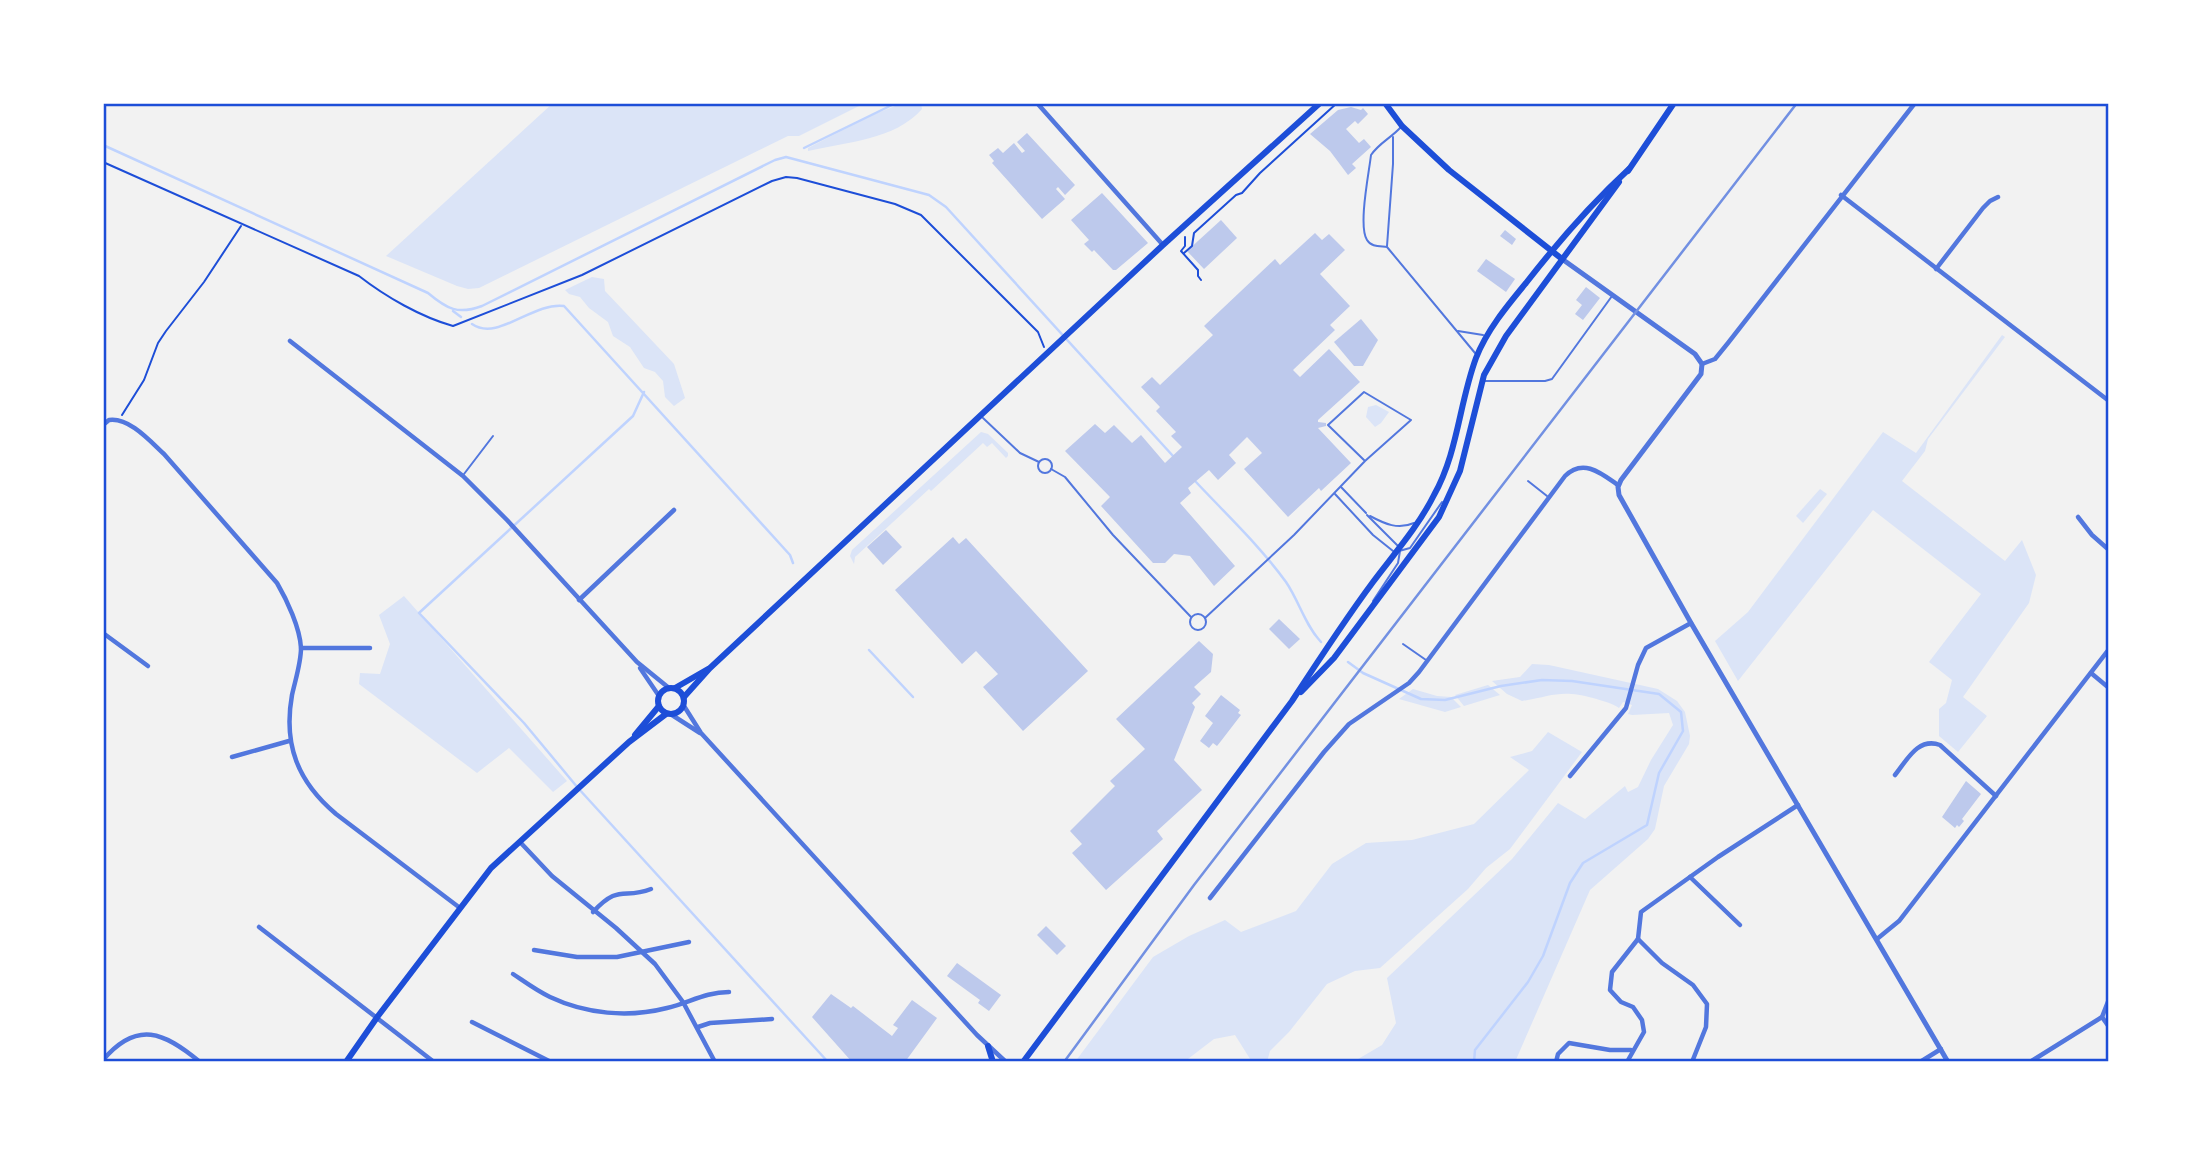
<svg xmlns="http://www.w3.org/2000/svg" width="2212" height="1165" font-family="'Varela Round',sans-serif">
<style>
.green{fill:#dbe4f7}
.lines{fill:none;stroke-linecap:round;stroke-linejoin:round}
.stream{stroke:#bfd3fe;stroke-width:2.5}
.building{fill:#bdc9ec}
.path{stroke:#1d4ed8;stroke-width:2}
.service{stroke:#5277de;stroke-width:2}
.minor{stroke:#5277de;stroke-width:4.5}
.tertiary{stroke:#5277de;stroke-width:5}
.secondary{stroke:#1d4ed8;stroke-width:6}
.rail{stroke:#7290e2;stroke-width:2.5}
.neatline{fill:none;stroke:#1d4ed8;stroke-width:2.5}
</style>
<rect width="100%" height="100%" fill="#f2f2f2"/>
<!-- green -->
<g class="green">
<path d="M553,103H865L799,136H788L479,288L468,289L457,286L386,256Z"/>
<path d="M903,103H921L922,109C895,140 846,142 808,151V148L872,115Z"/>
<path d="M592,277L604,279L605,291L674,364L685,398L674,406L665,397L663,381L655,372L644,368L630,347L613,336L608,322L589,308L580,297L569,294L565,290Z"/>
<path d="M2002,335L2005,337L1928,439L1925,451L1902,481L2005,561L2022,540L2036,575L2029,603L1963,697L1987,716L1958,752L1939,736V709L1946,703L1952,680L1929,662L1981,594L1873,510L1738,681L1715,641L1748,612L1883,432L1916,453Z"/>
<path d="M1376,405L1389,412L1381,423L1375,427L1366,417L1368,407Z"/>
<path d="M981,432L988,434L1008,453V456L1006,458L992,443L987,447L983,443L931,491L929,489L855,557L854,564L850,556L852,550Z"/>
<path d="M1820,489L1827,494L1803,523L1796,516Z"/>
<path d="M404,596L567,781L553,792L509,748L477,773L359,684L360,673L380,674L390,644L379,615Z"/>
<path d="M1532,664L1549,665L1658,689L1677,701L1685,712L1690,736L1689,744L1664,786L1655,829L1648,839L1590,890L1515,1062H1353L1382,1045L1396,1023L1387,978L1512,859L1558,803L1585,819L1625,786L1628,792L1638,787L1651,760L1673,725L1669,713L1632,715L1628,714L1632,705L1623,702L1619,708C1612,703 1603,701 1593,698C1561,689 1552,696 1522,701L1507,694L1492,681L1520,677Z"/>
<path d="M1488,685L1500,695L1464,706L1455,695Z"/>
<path d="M1413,689L1437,696L1451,697L1461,707L1445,712L1399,699Z"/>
<path d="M1548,732L1582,752L1510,849L1486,868L1468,889L1380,968L1355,971L1327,984L1289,1032L1270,1051L1267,1062H1252L1235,1035L1214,1039L1184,1062H1075L1153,957L1189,936L1225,920L1241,932L1296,911L1332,864L1366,843L1412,840L1474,824L1529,770L1510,757L1532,751Z"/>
</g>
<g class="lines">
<!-- stream -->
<g class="stream">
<path d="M103,145L428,293C447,309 458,315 482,306L775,160L786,157L929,195L946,207L1173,456"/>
<path d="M804,148L896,103"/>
<path d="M453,311L461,317"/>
<path d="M472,324C498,342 532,302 564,306L790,555L793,563"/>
<path d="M644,392L633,416L419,613L524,723L578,788L828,1062"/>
<path d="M1196,482C1226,514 1260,546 1286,582C1299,601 1305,625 1321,642"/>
<path d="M869,650L913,697"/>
<path d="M1348,662L1363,673L1421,699L1445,700L1501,686L1542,680L1572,681L1659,694L1681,712L1683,731L1659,773L1647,825L1583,863L1570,883L1543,956L1528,982L1475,1050L1474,1062"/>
</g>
</g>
<!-- building -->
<g class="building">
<path d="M1351,107L1361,110L1363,108L1368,114L1358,124L1355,121L1346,129L1359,143L1364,139L1371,147L1352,164L1356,168L1348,175L1330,151L1310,134L1338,110Z"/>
<path d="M1027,133L1075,185L1065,195L1058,187L1056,189L1065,199L1042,219L992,163L994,161L989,155L998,148L1003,153L1014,143L1022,153L1025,151L1017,142Z"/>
<path d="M1102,193L1148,243L1116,270H1113L1094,250L1092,252L1084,244L1089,240L1071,220Z"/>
<path d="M1221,220L1237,238L1204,269L1187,251Z"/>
<path d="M1505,230L1516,239L1512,245L1500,236Z"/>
<path d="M1315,233L1322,240L1329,234L1345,250L1320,274L1350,306L1330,325L1335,330L1293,370L1300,377L1329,349L1360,382L1318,420V422L1326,423V426L1318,428L1351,463L1321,491L1319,488L1288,517L1244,469L1262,453L1247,437L1229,455L1236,463L1218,480L1209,470L1188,488L1191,493L1180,503L1235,566L1214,586L1190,556L1174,554L1165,563H1153L1101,506L1110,497L1065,451L1095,424L1105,433L1114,425L1132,443L1141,435L1165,463L1182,447L1171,436L1176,432L1156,411L1160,407L1141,387L1152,377L1160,385L1213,335L1204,326L1275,259L1280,265Z"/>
<path d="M1486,259L1515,279L1506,292L1477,271Z"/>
<path d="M1586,287L1600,298L1583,320L1575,314L1582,305L1576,300Z"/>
<path d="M1361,319L1378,340L1363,366H1354L1334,342Z"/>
<path d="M886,530L902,547L883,565L867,547Z"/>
<path d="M953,537L959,544L966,538L1088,671L1023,731L983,687L998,674L976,651L962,664L895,590Z"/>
<path d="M1279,619L1300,639L1289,649L1269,629Z"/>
<path d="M1199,641L1213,654L1211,672L1194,687L1201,694L1192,703L1195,707L1174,760L1202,790L1157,831L1163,839L1106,890L1072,853L1082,844L1070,831L1115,786L1110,781L1145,749L1116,719Z"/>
<path d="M1221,695L1240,710L1238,713L1241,715L1221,741L1217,746L1213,743L1209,748L1200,741L1213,723L1205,716Z"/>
<path d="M1966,781L1981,794L1962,819L1964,821L1959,827L1957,825L1955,828L1942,817Z"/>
<path d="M1046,926L1066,946L1057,955L1037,935Z"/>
<path d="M957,963L1001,995L989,1011L978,1003L980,1000L947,976Z"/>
<path d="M831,994L851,1008L853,1006L892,1036L898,1028L893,1025L912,1000L937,1018L905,1062H852L812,1017Z"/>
</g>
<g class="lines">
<!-- path -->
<g class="path">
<path d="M103,162L359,276C386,297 421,317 453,326L582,275L772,181L786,177L797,178L895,204L921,215L1038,332L1044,347"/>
<path d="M1185,237V246L1181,251L1198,270V276L1201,280"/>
<path d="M1184,253L1192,246L1194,233L1236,195L1242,193L1260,173L1337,103"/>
<path d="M122,415L144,380L158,343L166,331L204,282L241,226"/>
</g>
<!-- service -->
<g class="service">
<path d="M1401,127C1391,138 1379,143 1371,155C1369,173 1358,226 1367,240C1371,247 1380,246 1387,247L1475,353"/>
<path d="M1387,246L1393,164V137"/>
<path d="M1458,331L1483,335"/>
<path d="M1485,381H1545L1552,379L1612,296"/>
<path d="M983,418L1020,453L1039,462"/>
<circle cx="1045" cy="466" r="7"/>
<path d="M1051,469L1065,477L1113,535L1191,617"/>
<path d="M464,474L493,436"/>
<path d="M1528,481L1547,496"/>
<path d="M1341,487L1366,513"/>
<path d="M1335,494L1373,535L1393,551"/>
<path d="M1367,515L1398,546"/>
<path d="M1370,516C1385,524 1398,530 1414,523"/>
<path d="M1399,551L1410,548L1442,502"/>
<path d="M1373,601L1398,563L1400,551"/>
<circle cx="1198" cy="622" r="8"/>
<path d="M1205,618L1294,535L1365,461L1411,420L1364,392L1328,425L1365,461"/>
<path d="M1403,644L1426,660"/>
</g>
<!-- minor -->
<g class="minor">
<path d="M1037,103L1163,245"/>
<path d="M1841,195L2109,401"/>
<path d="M1936,269L1983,208L1990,201L1998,197"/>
<path d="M290,341L463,476L507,520L637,662L669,688"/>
<path d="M1702,364L1715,359L1728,343L1915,103"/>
<path d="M103,425L109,420C129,417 150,441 164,454L277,583C287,600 300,628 301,648C301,663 295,681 292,695C283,745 298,782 336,814L460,908"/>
<path d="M2078,517L2092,535L2109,550"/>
<path d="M579,600L674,510"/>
<path d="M103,633L148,666"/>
<path d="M301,648H370"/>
<path d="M640,668L659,696"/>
<path d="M2091,673L2109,688"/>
<path d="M684,706L701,733L977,1035L1006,1062"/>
<path d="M672,715L700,733"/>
<path d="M232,757L289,741"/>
<path d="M1895,775C1907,760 1918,737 1940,745L1996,796"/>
<path d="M1570,776L1626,708L1638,665L1646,648L1691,623"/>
<path d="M520,842L552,876L616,928L655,964L683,1002L715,1062"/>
<path d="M1690,877L1740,925"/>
<path d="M1210,898L1324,752L1349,724L1409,683L1419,672L1565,476C1583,458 1601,473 1618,485"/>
<path d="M593,912C620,883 623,900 651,889"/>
<path d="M259,927L434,1062"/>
<path d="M1638,939L1662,963L1693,985L1707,1004L1706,1027L1692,1062"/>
<path d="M1877,939L1899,921L2109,649"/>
<path d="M534,950L577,957H617L689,942"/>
<path d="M513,974C525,982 537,991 550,997C586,1014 628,1018 667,1008C689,1003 705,992 729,992"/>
<path d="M2102,1017L2109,1027"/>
<path d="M472,1022L551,1062"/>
<path d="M698,1027L710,1023L772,1019"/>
<path d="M103,1060C137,1020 164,1032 200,1062"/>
<path d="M1556,1062L1558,1054L1569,1043L1610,1050H1631"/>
<path d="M1627,1062L1644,1032L1642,1020L1633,1007L1621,1002L1610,990L1612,972L1638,939L1641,912L1718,857L1798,805"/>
<path d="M1920,1062L1941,1049"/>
<path d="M2030,1062L2102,1017L2109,999"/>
</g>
<!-- tertiary -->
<path class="tertiary" d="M1562,259L1695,354L1702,364L1701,374L1621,480L1618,487L1619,495L1691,623L1948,1062"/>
<!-- secondary -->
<g class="secondary">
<path d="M1385,103L1402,126L1449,170L1562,259"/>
<path d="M1628,171L1674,103"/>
<circle cx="671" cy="701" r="13"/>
<path d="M675,688L708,669"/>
<path d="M1301,692L1334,658L1439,517L1460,471L1484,375L1506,336L1619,182"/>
<path d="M684,697L710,668L1163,245L1320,103"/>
<path d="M635,735L659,706"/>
<path d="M988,1046L993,1062"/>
<path d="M346,1062L378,1016L491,868L629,742L666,714"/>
<path d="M1023,1062L1292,701C1318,661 1344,621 1373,582C1394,554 1418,527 1434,495C1458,452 1459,404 1476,358C1487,330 1507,306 1526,283C1558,242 1591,204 1629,169"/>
</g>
<!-- rail -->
<path class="rail" d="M1064,1062L1194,885L1797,103"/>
</g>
<!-- border -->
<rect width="2212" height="1165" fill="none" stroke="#ffffff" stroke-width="210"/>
<rect x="105" y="105" width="2002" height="955" class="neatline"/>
</svg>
